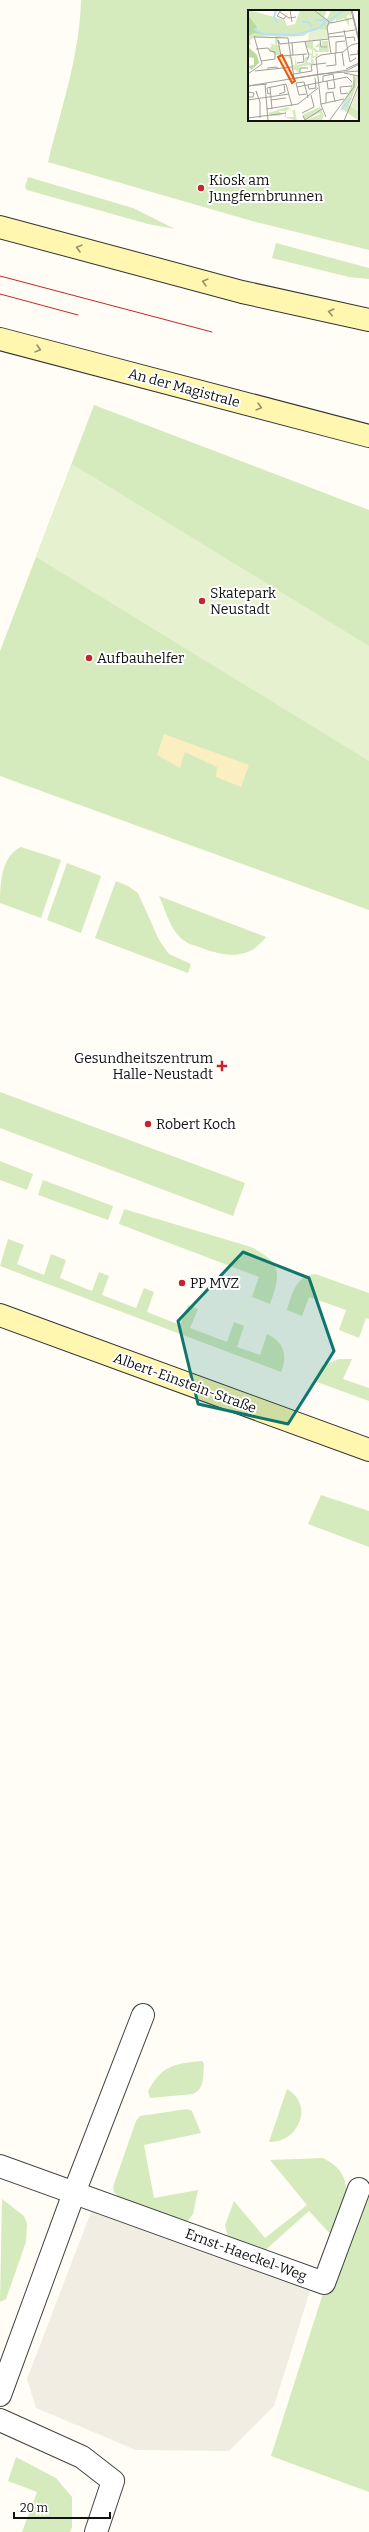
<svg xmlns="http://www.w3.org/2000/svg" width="369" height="2532" font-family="Bitter,serif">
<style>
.green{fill:#d5ebbd;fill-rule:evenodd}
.sand{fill:#fbeec1}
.pitch{fill:#e6f2cf}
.plaza{fill:#f1ede2}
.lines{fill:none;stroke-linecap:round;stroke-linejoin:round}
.street-casing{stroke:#444;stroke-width:24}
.secondary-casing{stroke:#333;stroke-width:24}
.street{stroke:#fff;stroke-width:22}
.secondary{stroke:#fff6b0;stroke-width:22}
.tram{stroke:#c4262e;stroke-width:1}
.oneway{stroke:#948f68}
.marked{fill:#0f766e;fill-opacity:0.2;stroke:#0f766e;stroke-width:3;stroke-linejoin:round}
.poi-dot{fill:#c4262e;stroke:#fff;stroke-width:1.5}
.labels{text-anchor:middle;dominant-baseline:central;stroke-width:4;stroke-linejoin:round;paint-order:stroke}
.poi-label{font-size:14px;fill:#111;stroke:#fff;text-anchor:start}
.street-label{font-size:14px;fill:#111;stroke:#fff}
.inset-river{fill:none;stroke:#b9e0f7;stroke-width:2}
.inset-road{fill:none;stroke:#a09f9a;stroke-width:1}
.view{fill:#e8590c;fill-opacity:0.15;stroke:#e8590c;stroke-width:2}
.inset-edge{fill:none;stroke:#111;stroke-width:2}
</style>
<rect width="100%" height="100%" fill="#fffdf5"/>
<!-- green -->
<g class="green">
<path d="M81,0H369V250L252,221L48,162C61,109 80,54 81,0ZM249,11H358V120H249Z"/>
<path d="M28,177L133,208L175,229L148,224L27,190L25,187Z"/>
<path d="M276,243L369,268V279L349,277L272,258Z"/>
<path d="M94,405L369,510V910L0,776V651Z"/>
<path d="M21,847L61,860L41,918L0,903C0,884 1,856 21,847Z"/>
<path d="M67,863L101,876L81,933L47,920Z"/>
<path d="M116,881L128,886L138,893L159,940L169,954L191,964L188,973L95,938Z"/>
<path d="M159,896L266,937C249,960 225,957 202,948C193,945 184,943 178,935C169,925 165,909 159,896Z"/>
<path d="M0,1092L245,1183L233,1216L0,1128Z"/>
<path d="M0,1161L33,1174L27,1190L0,1180Z"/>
<path d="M43,1180L113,1206L108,1220L38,1195Z"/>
<path d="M124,1209L251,1247C282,1263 281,1274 270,1304L252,1297L259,1277L119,1224Z"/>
<path d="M8,1239L24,1245L17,1264L44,1275L51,1254L66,1260L60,1278L92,1291L99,1272L109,1276L102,1295L136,1308L144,1288L154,1292L147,1312L180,1325L188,1305L198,1309L190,1328L227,1342L234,1322L244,1326L237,1347L260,1355L267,1334C284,1342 288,1355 281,1372L0,1266Z"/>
<path d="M315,1274L369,1293V1319L366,1318L359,1338L339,1330L346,1310L309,1297L302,1316L287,1310C292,1295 295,1276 315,1274Z"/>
<path d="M339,1359H352L343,1379L369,1388V1401L314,1381L322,1366Z"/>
<path d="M321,1495L369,1511V1547L308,1524Z"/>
<path d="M202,2061L204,2064C203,2075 205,2089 193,2094L150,2098L148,2091C163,2065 173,2064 202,2061Z"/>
<path d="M287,2089C315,2105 298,2143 269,2142Z"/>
<path d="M187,2109L192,2111L201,2133L144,2145L154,2198L198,2190L193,2214L186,2223L120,2198L114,2192L113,2187L136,2121L140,2116Z"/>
<path d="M323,2158C361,2177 343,2207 333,2237L309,2211L262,2253L228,2238L225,2225L234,2201L265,2238L307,2205L270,2160Z"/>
<path d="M369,2190V2492L271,2456L325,2287Z"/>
<path d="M2,2199L24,2216L27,2224L26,2242L6,2299L0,2302Z"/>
<path d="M16,2457L56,2478L72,2497V2527L70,2532H22L37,2492L8,2481Z"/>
</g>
<!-- sand -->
<path class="sand" d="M164,734L249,765L241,787L216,777L217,767L185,752L180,768L157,755Z"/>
<!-- pitch -->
<path class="pitch" d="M72,464L369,646V761L36,557Z"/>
<!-- plaza -->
<path class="plaza" d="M91,2212L310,2291L274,2406L229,2451L136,2450L36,2408L27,2379Z"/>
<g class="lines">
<!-- street casing -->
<g class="street-casing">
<g id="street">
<path d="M0,2166L324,2283L359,2189"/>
<path d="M0,2395L74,2193L143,2015"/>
<path d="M0,2420L82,2457L113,2481L96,2532"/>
</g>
</g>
<!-- secondary casing -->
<g class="secondary-casing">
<g id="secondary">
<path d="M0,227L242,292L369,320"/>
<path d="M0,339L369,436"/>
<path d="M0,1315L369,1450"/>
</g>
</g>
<!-- street -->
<use href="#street" class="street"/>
<!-- secondary -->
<use href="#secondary" class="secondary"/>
<!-- tram -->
<g class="tram">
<path d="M0,276L212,332"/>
<path d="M0,294L78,315"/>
</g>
</g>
<!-- one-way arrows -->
<defs><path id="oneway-chevron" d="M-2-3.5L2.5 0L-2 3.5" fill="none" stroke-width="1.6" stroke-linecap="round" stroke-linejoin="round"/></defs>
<g class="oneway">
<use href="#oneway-chevron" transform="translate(79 248) rotate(-165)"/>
<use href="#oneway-chevron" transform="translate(205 282) rotate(-165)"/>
<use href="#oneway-chevron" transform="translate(331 312) rotate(-167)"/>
<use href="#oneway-chevron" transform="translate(38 349) rotate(15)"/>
<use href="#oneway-chevron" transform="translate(259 407) rotate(15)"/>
</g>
<!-- marked area -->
<path class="marked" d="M243,1252L309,1278L334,1351L288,1424L198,1404L178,1321Z"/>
<!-- markers -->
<g class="poi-dot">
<circle cx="201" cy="188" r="4"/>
<circle cx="202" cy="601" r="4"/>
<circle cx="89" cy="658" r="4"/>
<path d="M220 1060h4v4h4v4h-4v4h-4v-4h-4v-4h4z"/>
<circle cx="148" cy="1124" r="4"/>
<circle cx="182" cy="1283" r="4"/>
</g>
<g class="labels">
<!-- poi labels -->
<g class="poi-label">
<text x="209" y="180">Kiosk am<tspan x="209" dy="16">Jungfernbrunnen</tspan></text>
<text x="210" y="593">Skatepark<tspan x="210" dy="16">Neustadt</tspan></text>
<text x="97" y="658">Aufbauhelfer</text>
<text x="213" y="1058" text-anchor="end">Gesundheitszentrum<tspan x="213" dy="16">Halle-Neustadt</tspan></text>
<text x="156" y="1124">Robert Koch</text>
<text x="190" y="1283">PP MVZ</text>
</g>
<!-- street labels -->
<g class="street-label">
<text transform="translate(184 388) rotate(15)">An der Magistrale</text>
<text transform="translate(185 1383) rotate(20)">Albert-Einstein-Straße</text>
<text transform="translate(246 2255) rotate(20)">Ernst-Haeckel-Weg</text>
</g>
</g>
<!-- overview -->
<g transform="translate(248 10)">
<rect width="111" height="111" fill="#fffdf5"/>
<path d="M0,0L37,10L39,16L47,14L52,0H65L69,3L71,0H79L76,7L79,9L83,0H103V9L101,4L98,7L101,8V16L96,8L88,11V9L81,15L79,20L62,21L56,26L31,27L29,35H31L32,45H28L22,41L21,38L24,36L22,33L27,35V26L7,27L2,30L3,35H0ZM68,31L65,32V37L71,41V37H66L73,32V40V38H79L74,36V31H80L81,42H67L65,39V46H68L67,43L71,45L66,48H64L67,54L51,57L52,63L45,59L44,56L43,49L39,47L36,49L35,47L41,46L43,47L44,53L45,46V55L47,56V47L49,55L57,53V47H61L59,52L63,53V46H64L59,43V41L64,44V40L58,37V32ZM109,64L111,69L101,95L110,101L111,111L93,98ZM39,97L43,99L38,100V107H46L44,100H47L49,111L37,107V101H30L35,104L31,106H23L20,103ZM72,97L76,106L73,111H56L73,104L71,103L57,110L54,105Z" fill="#d5ebbd"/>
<path d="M0,5L9,17L8,21L14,24L5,23L0,27ZM0,37L9,45L11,53L3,60L1,56L6,55V48L0,47Z" fill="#b9dc9c"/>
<path d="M70,19L80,20V28L60,31L61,21ZM111,74V102L103,97Z" fill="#e6f2cf"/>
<path class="inset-river" d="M28,0L26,7L29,13M67,10H76L77,13M82,10L97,0M54,12H61L64,17M6,19L15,24L48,25L71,18L79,11M93,100L103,88"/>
<path class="inset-road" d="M33,0L29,6L36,9L38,6M42,0L44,12M66,0L83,13L106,8M103,0L111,32M104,0L111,30M32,2L41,8L48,7M81,12L79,17L83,44M96,20L102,52L108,48M80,24L107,20M6,27L40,28M81,27L96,26M40,28L46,68M97,28L106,27L107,31M72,30L73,37H79M57,32L61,46L59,50M44,33L45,45M32,34L81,29M32,34L30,30L33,46L59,44M8,39L20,38L22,41L27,42V49L13,51M94,42L96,56M88,43V32L97,31M102,45L110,44V40M49,53L56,52L55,44M78,56L88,55L87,43M19,58L29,57L30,59M98,59L111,53M7,61L44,57M64,61L63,55L78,53M52,63V58H60M96,63L111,66M0,64L14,54L6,26M46,64L64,61M43,69L100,60L111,54M75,72V66L85,64L87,78L80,79L79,71M17,74L20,111M60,75L61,79L68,78L67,68M0,76L72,64L111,61M0,76L19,74M22,77L24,99M49,77L99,67L104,72M0,82L6,83L5,87H0M22,83L20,84L19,78L38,74L44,96M100,83L93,84L92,77L104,76M9,84L8,81L12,92V108M31,84L37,82L36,74M58,84L51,85L48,73L56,72L60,88M0,90L41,84M23,90L38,88M78,93V83L85,82L87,92M73,94L96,89M18,99L50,94L70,78M54,103L66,97L63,85M55,106L57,110L74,99M78,107L73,95L68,48L73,45L95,42L103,35L111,33M0,108L38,103M81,111L106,77V65M96,111L111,74"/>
<path class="view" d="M34,45L47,71L44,73L30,47Z"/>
<rect width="111" height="111" class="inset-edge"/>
</g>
<!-- scale -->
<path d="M14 2512v6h96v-6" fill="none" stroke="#111111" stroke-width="2"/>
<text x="20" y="2512" font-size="12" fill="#111111" stroke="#ffffff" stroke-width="3" paint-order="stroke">20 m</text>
</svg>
